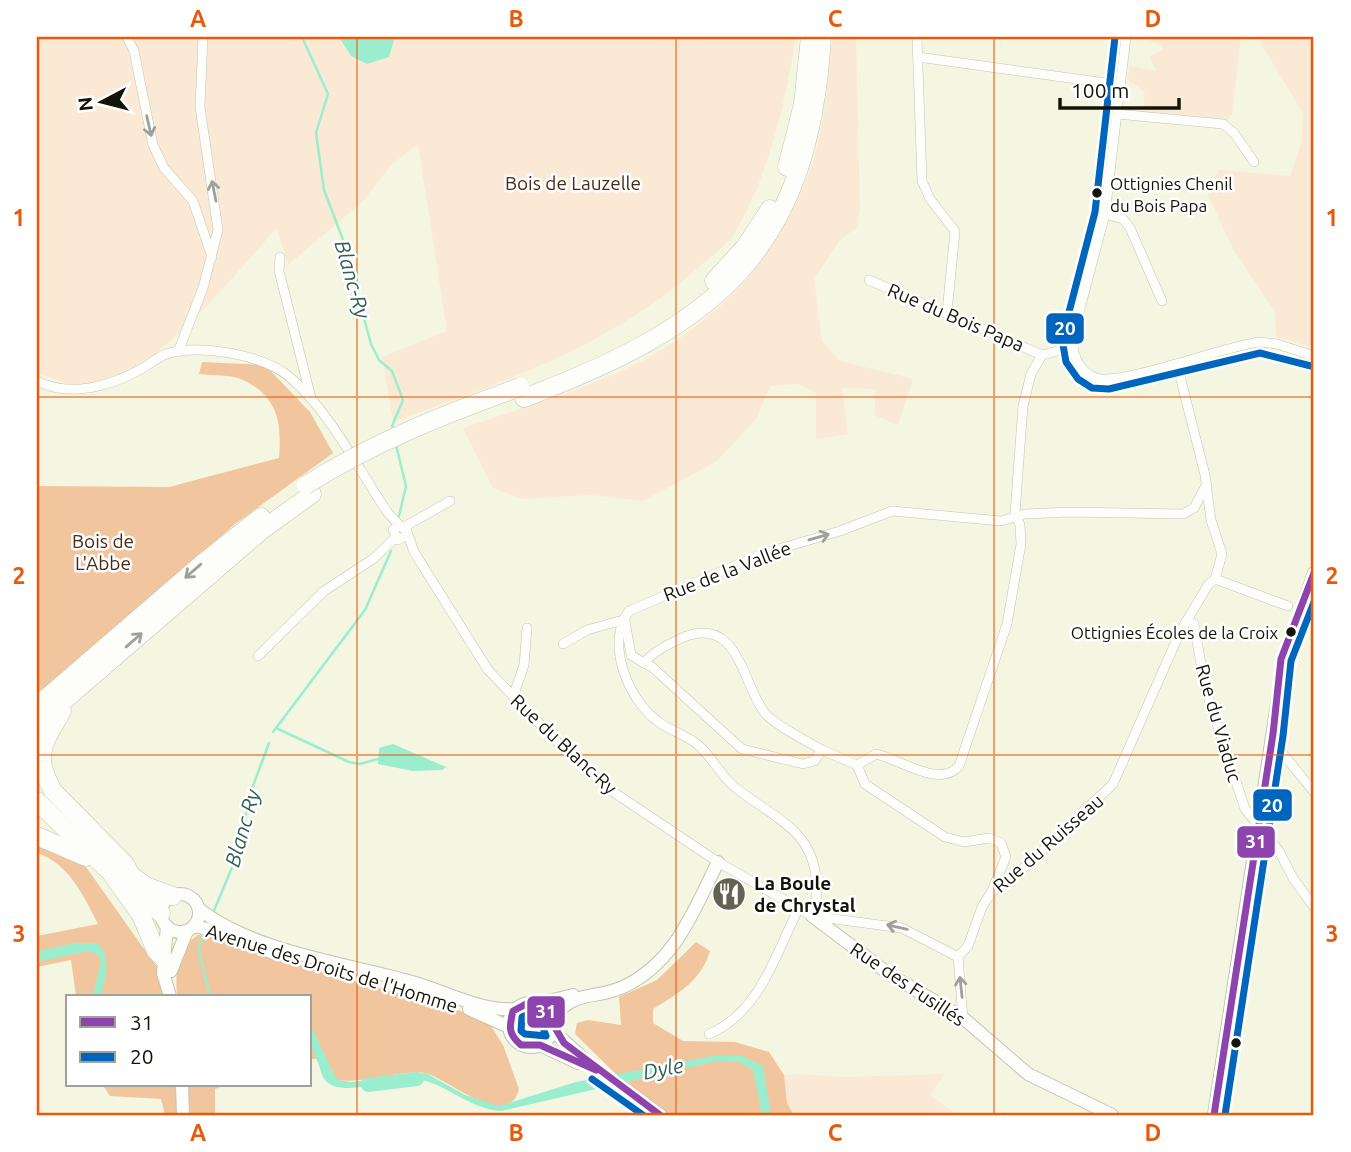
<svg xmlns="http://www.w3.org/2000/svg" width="1351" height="1152" font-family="Ubuntu,sans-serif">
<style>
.green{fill:#fae9d5}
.forest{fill:#f1c69e}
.water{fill:#9aeece}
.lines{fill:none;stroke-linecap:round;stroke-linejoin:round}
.stream{stroke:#9aeece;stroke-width:2.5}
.river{stroke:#9aeece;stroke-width:14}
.street-casing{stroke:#c2c4b4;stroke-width:10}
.secondary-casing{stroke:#c2c4b4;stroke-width:14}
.highway-casing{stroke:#c2c4b4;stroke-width:19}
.street{stroke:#fdfefa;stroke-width:9}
.secondary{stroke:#fdfefa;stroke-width:12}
.highway{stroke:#fdfefa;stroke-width:18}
.highway-bridge-casing{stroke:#c2c4b4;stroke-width:19;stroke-linecap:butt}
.highway-bridge{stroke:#fdfefa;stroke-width:18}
.bus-1-casing{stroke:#fff;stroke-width:12}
.bus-2-casing{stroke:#fff;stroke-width:12}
.bus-1{stroke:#8e44ad;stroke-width:7}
.bus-2{stroke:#0065bd;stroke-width:7}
.oneway{stroke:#9fa099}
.grid{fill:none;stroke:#e8590c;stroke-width:2;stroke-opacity:0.55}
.bus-dot{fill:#131407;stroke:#fff;stroke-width:2.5}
.labels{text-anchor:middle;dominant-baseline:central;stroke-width:5;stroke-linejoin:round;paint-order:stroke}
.bus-label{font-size:17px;fill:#131407;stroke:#fff;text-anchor:start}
.park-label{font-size:19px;fill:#4c2b14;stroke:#fff}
.street-label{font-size:19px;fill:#131407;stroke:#fff}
.poi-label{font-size:19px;font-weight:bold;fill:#131407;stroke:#fff;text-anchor:start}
.water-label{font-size:21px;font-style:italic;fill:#2f6051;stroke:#fff}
.line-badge{stroke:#fff;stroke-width:2.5}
.badge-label{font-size:19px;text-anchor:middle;font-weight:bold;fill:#fff}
.neatline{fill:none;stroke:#e8590c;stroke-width:2.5}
.grid-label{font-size:23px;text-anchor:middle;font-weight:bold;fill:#e8590c}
</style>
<rect width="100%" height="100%" fill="#f4f6e1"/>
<!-- green -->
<g class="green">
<path d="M37,37H339L351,56L389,57L395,37H796C784,106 770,173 734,234C727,246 710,257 699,267C612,345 502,383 393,422L382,357L447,331L418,144L391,165L363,201L288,265L277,228C233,275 154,379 88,387C74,389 51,377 37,373Z"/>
<path d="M832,37H856L860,210L857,227L840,240L814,279L822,341L840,361L913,379L898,425L874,415L876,389L842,388L848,434L816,439V393L799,384L770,386L756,419L717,461L643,501L590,495L522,499L493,488L463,428C515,410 567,395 617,373C716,329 792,248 818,142C826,107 829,72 832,37Z"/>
<path d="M1152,37H1241L1232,114L1226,120L1134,113L1137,108H1143L1145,92L1128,80L1129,66L1156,71L1149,57L1162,50L1163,45L1151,43Z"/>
<path d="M1261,37H1314V348L1276,337L1275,312L1233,249L1208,195L1219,170L1290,176L1301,144L1303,113L1261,44Z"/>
<path d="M798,1074L843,1077L944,1074L930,1095L957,1115H794L787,1103L784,1075Z"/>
</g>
<!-- forest -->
<g class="forest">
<path d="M202,362L265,365L310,412L333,453L235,524L61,676L37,693V486L169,487L279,458C282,424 278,396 243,380C231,374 212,376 199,374Z"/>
<path d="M37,843L86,867L159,970L164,996H76L71,960L37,967V936L98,924C84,897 69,863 37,853Z"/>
<path d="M198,935L213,936L254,952L464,1012L491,1026L503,1045L519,1089C508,1134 444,1075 424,1073C399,1070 368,1084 336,1080L325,1059H311L310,1056V996H177C175,973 177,948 198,935Z"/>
<path d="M696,942L710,951C701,981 679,993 653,1009V1023L683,1041L735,1042L769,1052L784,1075L787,1103L794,1115H667L626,1084L575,1034L577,1023L588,1020L621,1025L619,997L657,980Z"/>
<path d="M102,1084H175L177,1115H165L161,1099L110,1096Z"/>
<path d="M188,1084H230L215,1089V1115H190Z"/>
</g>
<!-- water -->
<g class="water">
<path d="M339,37H395L389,57L367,64L351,56Z"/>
<path d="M393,744L446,767L442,770L413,771L378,764L379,748Z"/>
<path d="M76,943H97C113,958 105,977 101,996H93L101,961L98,955L88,951L37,962V951Z"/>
<path d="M310,1024L337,1080L351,1082L426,1073L465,1095L499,1106L576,1082L713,1056L740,1055L763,1066L771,1115H762L753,1070L739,1062L717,1061L501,1111C472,1109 452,1089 426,1081C401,1073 342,1101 325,1080C322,1077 320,1069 319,1065C312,1050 310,1040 310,1024Z"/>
</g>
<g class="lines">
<!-- stream -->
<g class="stream">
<path d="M302,37L328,94L316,133L324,190L342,237L371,344L379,360L392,371L403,400L392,426L394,431"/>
<path d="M396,445L406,486L399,516"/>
<path d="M278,729L349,762L360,764L378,759"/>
<path d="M273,732L365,610L391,551"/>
<path d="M213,913L238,853L250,794L269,743"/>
<path d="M204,935L198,948L210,996"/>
</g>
<!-- river -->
<path class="river" d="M368,1085L417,1079"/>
<!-- street casing -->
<g class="street-casing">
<g id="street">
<path d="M127,37L134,51L153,145L164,168L193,201L212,257"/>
<path d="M917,37L922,181L930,199L955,231L947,312"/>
<path d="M1126,37L1105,214L1072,339C1073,356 1080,372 1096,378C1122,386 1224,346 1260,342L1277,344L1314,356"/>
<path d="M918,57L1120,85"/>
<path d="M1117,114L1223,124L1234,133L1254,162"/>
<path d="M1105,214L1123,219L1130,228L1162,301"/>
<path d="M280,257L279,271L311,398"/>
<path d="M869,280L1042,355"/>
<path d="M178,352L203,288L218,230L200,107L203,37"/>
<path d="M1178,368L1205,475L1211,520L1222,554L1215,579"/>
<path d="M37,381C70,398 112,386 143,368C150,364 158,357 166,354C199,343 266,355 292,379C332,415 358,469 388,513L400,526"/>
<path d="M404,527L450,501"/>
<path d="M407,535L398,540L393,530L399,526L406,529L414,552L488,670L566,751L606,787L718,862L812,916L902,928L958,957"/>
<path d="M1215,579L1288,606"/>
<path d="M625,621L631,655L644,663"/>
<path d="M1186,621L1194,624L1205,687L1245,809L1279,851L1293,878L1314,907"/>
<path d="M563,644L587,630L623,620"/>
<path d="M258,656L324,591L373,559L395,538"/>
<path d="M513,697L524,665L527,628"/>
<path d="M1270,747L1283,754L1314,792"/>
<path d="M822,750C807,741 774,725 764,712C742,682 738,616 684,637C669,644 655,650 644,663L652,667L742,749L803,764L814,761L822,750L857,765"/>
<path d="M991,893L1006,857L1001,843L989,838L964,842L945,837L865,784L857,765L876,754C900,759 940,789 959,766L1007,624L1021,544L1020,525L1015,513L1023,406L1031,374L1042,355L1073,347"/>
<path d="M812,916C817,903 818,893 816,879C812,828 770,816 736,788C720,776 712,756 697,744C684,734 668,730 656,720C628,698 605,643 629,611L762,554L840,531L892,511L1001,521L1025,514L1069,512L1183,514L1194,508L1207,484"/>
<path d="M958,957L968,946L982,907L991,893L1027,865L1113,784L1180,632L1208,585L1215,579"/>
<path d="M958,957L963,1018"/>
<path d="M709,1034C761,1012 775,954 799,908"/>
</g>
</g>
<!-- secondary casing -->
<g class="secondary-casing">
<g id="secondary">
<path d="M1293,634L1314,573"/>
<circle cx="180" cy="913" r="19"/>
<path d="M199,909C254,952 345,963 412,982C445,991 481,1012 515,1009"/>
<path d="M812,916L889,974L963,1018L1028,1074L1112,1115"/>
<path d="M167,926L163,973L170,996"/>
<path d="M194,926L224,933L273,953"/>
<path d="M171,971L187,931"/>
<circle cx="531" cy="1025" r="22"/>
<path d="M537,1004L573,995"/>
<path d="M469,1009L509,1027"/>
<path d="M552,1019C577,988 591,1001 623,987C675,963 694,910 718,862"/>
<path d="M552,1030L596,1070L660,1115"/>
<path d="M540,1045L578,1063"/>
<path d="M182,1084L183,1115"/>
<path d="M1214,1115L1279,691L1296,628"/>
</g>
</g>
<!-- highway casing -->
<g class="highway-casing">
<g id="highway">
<path d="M787,167L803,104L810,37"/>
<path d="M714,281L745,247L770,209"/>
<path d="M524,398C716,325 809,253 822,37"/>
<path d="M37,706L204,562L261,517"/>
<path d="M62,711C44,744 32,753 53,791L125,864L131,875"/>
<path d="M37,724L262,530L312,494"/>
<path d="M37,801L111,873L141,915L156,951L165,960"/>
<path d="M37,836L86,857"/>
<path d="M121,869L148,887L173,896"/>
<path d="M129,886L161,913"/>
</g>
</g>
<!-- street -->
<use href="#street" class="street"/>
<!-- secondary -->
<use href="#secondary" class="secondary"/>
<!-- highway -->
<use href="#highway" class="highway"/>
<!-- highway-bridge casing -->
<g class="highway-bridge-casing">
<path id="highway-bridge" d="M306,485C374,442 445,414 520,387"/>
</g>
<!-- highway-bridge -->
<use href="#highway-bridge" class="highway-bridge"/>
<!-- bus-1 casing -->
<g class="bus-1-casing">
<g id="bus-1">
<path d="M596,1070L540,1045H521C508,1034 509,1027 513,1011L528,1003L543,1007L564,1043L660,1115"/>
<path d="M1214,1115L1273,734L1281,659L1314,573"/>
</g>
</g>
<!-- bus-2 casing -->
<g class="bus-2-casing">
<g id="bus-2">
<path d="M1115,37L1095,212L1062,339L1066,362L1078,379L1092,388L1109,389L1260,353L1311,366"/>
<path d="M529,1014L539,1017L546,1036L525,1034L521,1031L522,1017Z"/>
<path d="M592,1079L643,1115"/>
<path d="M1225,1115L1283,736L1291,661L1314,602"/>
</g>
</g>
<!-- bus-1 -->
<use href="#bus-1" class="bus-1"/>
<!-- bus-2 -->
<use href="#bus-2" class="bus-2"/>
</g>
<!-- one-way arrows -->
<defs><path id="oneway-shaft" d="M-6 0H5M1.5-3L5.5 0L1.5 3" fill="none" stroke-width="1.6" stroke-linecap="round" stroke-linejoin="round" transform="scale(1.75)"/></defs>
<g class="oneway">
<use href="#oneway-shaft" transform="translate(149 126) rotate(77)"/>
<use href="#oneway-shaft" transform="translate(214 191) rotate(-101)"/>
<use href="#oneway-shaft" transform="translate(819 537) rotate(-16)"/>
<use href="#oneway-shaft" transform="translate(193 571) rotate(139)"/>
<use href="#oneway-shaft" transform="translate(134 640) rotate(-41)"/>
<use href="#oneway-shaft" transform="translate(897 927) rotate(-167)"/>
<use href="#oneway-shaft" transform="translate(961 987) rotate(-96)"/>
</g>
<!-- grid -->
<path class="grid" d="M357,37V1115M676,37V1115M994,37V1115M37,397H1314M37,755H1314"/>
<!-- icons -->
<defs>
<g id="restaurant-disc" transform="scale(1.75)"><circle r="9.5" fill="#626353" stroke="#fff"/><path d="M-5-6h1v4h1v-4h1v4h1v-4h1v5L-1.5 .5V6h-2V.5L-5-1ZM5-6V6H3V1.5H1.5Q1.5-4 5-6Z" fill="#fff"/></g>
</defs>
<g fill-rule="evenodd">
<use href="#restaurant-disc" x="729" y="894"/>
</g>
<!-- markers -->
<g class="bus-dot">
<circle cx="1097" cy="193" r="6"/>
<circle cx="1291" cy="632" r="6"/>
<circle cx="1236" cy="1043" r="6"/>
</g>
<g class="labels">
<!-- bus labels -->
<g class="bus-label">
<text x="1110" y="183">Ottignies Chenil<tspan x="1110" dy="22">du Bois Papa</tspan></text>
<text x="1278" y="632" text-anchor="end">Ottignies Écoles de la Croix</text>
</g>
<!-- park labels -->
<g class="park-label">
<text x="573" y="183">Bois de Lauzelle</text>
<text x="103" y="541">Bois de<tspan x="103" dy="22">L'Abbe</tspan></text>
</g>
<!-- street labels -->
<g class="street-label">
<text transform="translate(956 317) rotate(23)">Rue du Bois Papa</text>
<text transform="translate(727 571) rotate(-21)">Rue de la Vallée</text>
<text transform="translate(1219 723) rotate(74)">Rue du Viaduc</text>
<text transform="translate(564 744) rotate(43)">Rue du Blanc-Ry</text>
<text transform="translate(1048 843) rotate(-41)">Rue du Ruisseau</text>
<text transform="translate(332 968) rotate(17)">Avenue des Droits de l'Homme</text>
<text transform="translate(908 984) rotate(34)">Rue des Fusillés</text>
</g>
<!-- poi labels -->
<g class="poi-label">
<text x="754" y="883">La Boule<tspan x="754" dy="22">de Chrystal</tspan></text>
</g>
<!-- water labels -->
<g class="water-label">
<text transform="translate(353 279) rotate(74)">Blanc-Ry</text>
<text transform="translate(242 828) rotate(-74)">Blanc Ry</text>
<text transform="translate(663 1068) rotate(-11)">Dyle</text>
</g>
</g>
<g class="line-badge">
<rect x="1045" y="312" width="40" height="33" rx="7" fill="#0065bd"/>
<rect x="1252" y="788" width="41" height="34" rx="7" fill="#0065bd"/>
<rect x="1236" y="825" width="40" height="34" rx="7" fill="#8e44ad"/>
<rect x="526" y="995" width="40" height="34" rx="7" fill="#8e44ad"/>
</g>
<g class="badge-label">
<text x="1065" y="335">20</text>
<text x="1272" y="812">20</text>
<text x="1256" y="848">31</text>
<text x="546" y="1018">31</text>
</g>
<!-- border -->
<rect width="1351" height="1152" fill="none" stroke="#ffffff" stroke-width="77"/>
<!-- legend -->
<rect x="66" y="995" width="245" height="91" fill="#ffffff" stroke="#a1a19c" stroke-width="2"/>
<rect x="80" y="1017" width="35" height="10" fill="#8e44ad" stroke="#a1a19c" stroke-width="2"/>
<text x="130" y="1030" font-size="21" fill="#131407">31</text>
<rect x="80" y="1052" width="35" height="10" fill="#0065bd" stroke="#a1a19c" stroke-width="2"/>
<text x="130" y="1064" font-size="21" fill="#131407">20</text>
<!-- north arrow -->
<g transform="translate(102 102) rotate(263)" stroke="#ffffff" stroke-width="5" paint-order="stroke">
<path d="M0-5L12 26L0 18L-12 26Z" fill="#131407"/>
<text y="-10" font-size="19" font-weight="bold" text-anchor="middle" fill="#131407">N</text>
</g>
<!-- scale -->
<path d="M1060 98v10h119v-10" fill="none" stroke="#131407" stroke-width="3.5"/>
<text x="1071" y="98" font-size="21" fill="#131407" stroke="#ffffff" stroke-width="5" paint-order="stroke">100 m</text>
<rect x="38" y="38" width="1274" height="1076" class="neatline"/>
<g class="grid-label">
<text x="198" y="27">A</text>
<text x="516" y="27">B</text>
<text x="835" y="27">C</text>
<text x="1153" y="27">D</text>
<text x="19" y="226">1</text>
<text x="1332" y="226">1</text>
<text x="19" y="584">2</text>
<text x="1332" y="584">2</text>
<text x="19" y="942">3</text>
<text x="1332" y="942">3</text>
<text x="198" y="1141">A</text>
<text x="516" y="1141">B</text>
<text x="835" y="1141">C</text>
<text x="1153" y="1141">D</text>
</g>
</svg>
